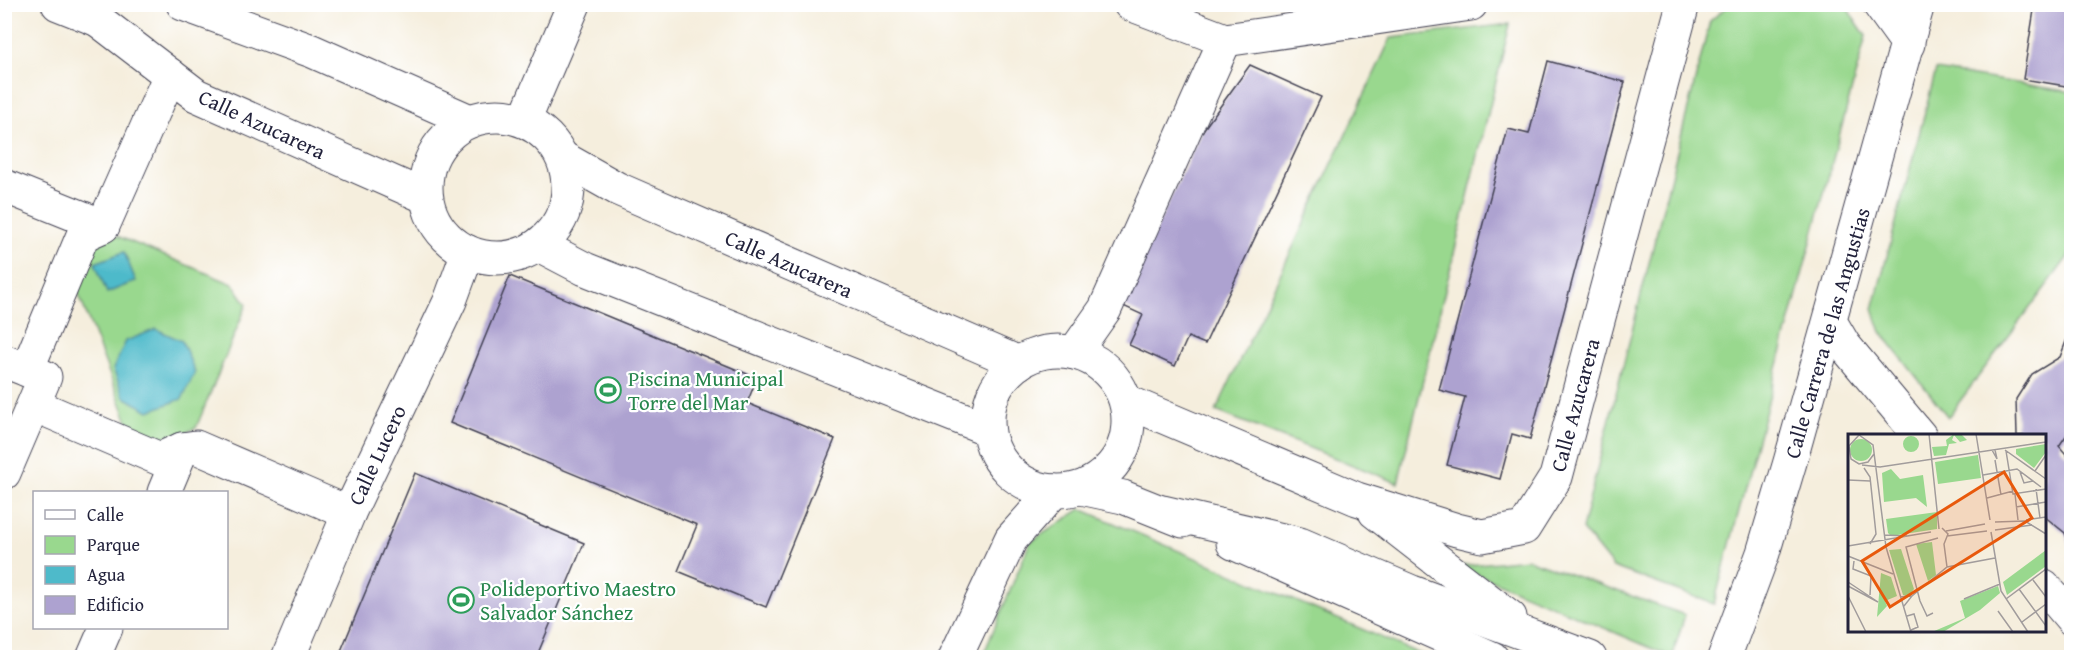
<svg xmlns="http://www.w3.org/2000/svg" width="2076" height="662" font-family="'Gentium Book Plus',serif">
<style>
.green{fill:#99d88e;stroke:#5e7d64;stroke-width:1.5}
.water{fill:#4ebaca;stroke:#386e82;stroke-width:1.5}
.building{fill:#ada2d0}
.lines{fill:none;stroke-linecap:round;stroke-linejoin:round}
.minor-casing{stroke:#424153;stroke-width:35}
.major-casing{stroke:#424153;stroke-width:35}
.minor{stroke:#fff;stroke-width:33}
.major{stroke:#fff;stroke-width:33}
.labels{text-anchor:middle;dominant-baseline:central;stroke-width:4.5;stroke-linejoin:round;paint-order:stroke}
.street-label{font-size:21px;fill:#22223b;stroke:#fff}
.leisure-label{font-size:21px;fill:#27864d;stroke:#fff;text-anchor:start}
.inset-road{fill:none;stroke:#a19c9c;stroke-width:1.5}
.view{fill:#e8590c;fill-opacity:0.15;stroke:#e8590c;stroke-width:3}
.inset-edge{fill:none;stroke:#22223b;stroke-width:3}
</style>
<rect width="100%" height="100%" fill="#fff"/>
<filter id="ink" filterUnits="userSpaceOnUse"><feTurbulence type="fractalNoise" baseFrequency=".0167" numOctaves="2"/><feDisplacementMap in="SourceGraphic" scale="12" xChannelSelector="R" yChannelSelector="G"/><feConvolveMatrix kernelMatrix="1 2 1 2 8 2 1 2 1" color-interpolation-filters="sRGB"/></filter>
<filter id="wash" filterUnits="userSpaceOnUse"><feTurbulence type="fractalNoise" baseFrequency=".008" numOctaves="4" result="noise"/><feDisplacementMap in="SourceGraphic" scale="24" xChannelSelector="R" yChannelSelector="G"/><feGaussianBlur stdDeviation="1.35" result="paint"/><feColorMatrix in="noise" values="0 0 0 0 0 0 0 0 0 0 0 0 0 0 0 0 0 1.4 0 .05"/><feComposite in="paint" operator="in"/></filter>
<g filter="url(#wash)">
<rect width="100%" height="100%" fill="#f5eedd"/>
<!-- green -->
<g class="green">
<path d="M1729,5H1845L1866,36L1714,604L1613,567L1582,529L1710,21Z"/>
<path d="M1510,24L1398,483L1216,411L1391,38Z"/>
<path d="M1936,70L2072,92L2071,253L1948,417L1881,332L1873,309Z"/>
<path d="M117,236L233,284L247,304L196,428L157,445L133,435L72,277L85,247Z"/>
<path d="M1081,509L1427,657L982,658L1030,542Z"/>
<path d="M1527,559L1685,615L1672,657L1459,566Z"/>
</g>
<!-- water -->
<g class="water">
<path d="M124,252L136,281L107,293L95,263Z"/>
<path d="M156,329L182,341L195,372L182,399L149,411L124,397L113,369L126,341Z"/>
</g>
<g id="blocks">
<!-- building -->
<g class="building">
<path d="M2035,4H2072V87L2023,79Z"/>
<path d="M1548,61L1625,82L1530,439L1512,434L1500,479L1447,465L1465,397L1439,390L1508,129L1529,134Z"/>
<path d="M1250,65L1321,97L1205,344L1188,337L1175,366L1129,345L1143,315L1121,305L1201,133Z"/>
<path d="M510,276L757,378L747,403L835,439L766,607L678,571L697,525L450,423Z"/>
<path d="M2072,326V427L2059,446L2072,461V551L2065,533L2044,516V436H2017L2016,399L2032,374L2060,357Z"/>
<path d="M415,473L584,543L536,658H338Z"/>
<path d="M1926,650L1941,658H1922Z"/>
</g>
</g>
</g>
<g filter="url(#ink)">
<use href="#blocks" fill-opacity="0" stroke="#424153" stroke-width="1.5"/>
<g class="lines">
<!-- minor casing -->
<g class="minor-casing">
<g id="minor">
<path d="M58,4L98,20"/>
<path d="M87,4L98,20L196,95L426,197"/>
<path d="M183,4L312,51L470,121"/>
<path d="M1130,4L1225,40L1471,4"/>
<path d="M1879,4L1908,44"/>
<circle cx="497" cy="187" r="71"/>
<path d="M524,121L574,4"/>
<path d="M563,158L618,189L1019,363"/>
<path d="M4,186L103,226"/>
<path d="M539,245L585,269L988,429"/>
<path d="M1831,323L1844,345L1920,436"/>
<circle cx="1058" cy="421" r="70"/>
<path d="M1074,353L1105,309L1225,40"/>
<path d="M4,361L45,377L4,473"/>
<path d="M27,370L83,235L103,226L170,75"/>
<path d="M1126,401L1357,499L1457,530L1482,536L1524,528L1556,477L1683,4"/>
<path d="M34,405L160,459L182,449L196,447L349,513"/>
<path d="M1081,488L1123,497L1183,521"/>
<path d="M164,492L182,449"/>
<path d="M1163,512L1300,544L1412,592L1590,658"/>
<path d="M1375,512L1510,617"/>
<path d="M1233,543L1492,658"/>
<path d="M2044,586L2072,619"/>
<path d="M93,658L106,628"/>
<path d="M288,658L349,513L450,301L468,252"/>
<path d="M955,658L1011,539L1054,491"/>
</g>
</g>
<!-- major casing -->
<g class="major-casing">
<path id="major" d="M1724,658L1763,553L1790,462L1918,4"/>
</g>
<!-- minor -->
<use href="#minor" class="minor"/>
<!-- major -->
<use href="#major" class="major"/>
</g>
</g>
<!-- icons -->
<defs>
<g id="stadium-ring" transform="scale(1.35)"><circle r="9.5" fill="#fff" stroke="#2e9e5b" stroke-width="1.5"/><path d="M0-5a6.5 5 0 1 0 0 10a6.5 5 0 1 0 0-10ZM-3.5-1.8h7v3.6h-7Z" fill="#2e9e5b"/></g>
</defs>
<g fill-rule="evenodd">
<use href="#stadium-ring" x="608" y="390"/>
<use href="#stadium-ring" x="461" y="600"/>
</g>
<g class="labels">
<!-- street labels -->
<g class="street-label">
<text transform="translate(262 124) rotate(25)">Calle Azucarera</text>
<text transform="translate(789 264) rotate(24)">Calle Azucarera</text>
<text transform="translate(1827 333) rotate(-74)">Calle Carrera de las Angustias</text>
<text transform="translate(1575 405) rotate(-75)">Calle Azucarera</text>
<text transform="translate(377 455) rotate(-65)">Calle Lucero</text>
</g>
<!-- leisure labels -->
<g class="leisure-label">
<text x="628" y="378">Piscina Municipal<tspan x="628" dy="24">Torre del Mar</tspan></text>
<text x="480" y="588">Polideportivo Maestro<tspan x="480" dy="24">Salvador Sánchez</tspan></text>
</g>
</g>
<!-- overview -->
<g transform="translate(1848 434)">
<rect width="198" height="198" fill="#f5eedd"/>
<path d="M106,0H113L119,6L112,8L106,1L104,6L109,9L101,10L98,21L86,22L84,13L99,12L98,6ZM55 10a8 8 0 1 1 16 0a8 8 0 1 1-16 0ZM2 16a11 11 0 1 1 22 0a11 11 0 1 1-22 0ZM198,10V18L186,34L168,20V15ZM130,21L133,44L90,50L87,28ZM43,35L52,45L75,41L79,73L68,64L36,68L34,39ZM89,78V95L43,102L40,99L38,85ZM84,108L88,141L80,147L68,110ZM53,115L66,155L60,163L55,161L41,116ZM198,116V132L159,161L155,148ZM33,139L43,143L49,162L37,167L39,172L29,183ZM150,152L152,159L132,176L95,198H84L117,184L112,167Z" fill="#99d88e"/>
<path class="inset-road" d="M81,0L91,95M128,0L142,86M1,12L3,25L11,30L20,28L26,20M0,13L11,1L25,11L38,113L63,198M144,16L149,25L147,16M157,16L198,45M158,17L165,60L198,55M147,26L153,61M14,31L32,33L198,8M16,34L22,43L28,100L22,110M187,37L198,21M172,38L176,49L185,47M135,41L169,35L193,53M0,46L22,47M188,55L192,84M167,60L170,86M139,64L165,57M168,73L198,68M178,86L198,83M147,88L177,87L198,100M94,94L100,100L96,110L99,133M147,96L184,91M98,97L137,90M143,98L153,157L180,198M37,101L59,102M99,102L139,97M0,112L83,98M0,122L45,140M6,127L5,135L23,142L22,161M185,146L198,163M0,148L30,168L0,152M171,155L198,192M0,162L18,198M64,162L99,133L147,124M52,163L64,162L56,172M116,165L152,150M158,165L198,135M150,177L165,198M85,179L79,182L72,167L58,113L90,104M59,182L66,180L70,193L63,196M174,188L198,170"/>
<path class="view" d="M156,38L184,84L42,173L14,127Z"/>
<rect width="198" height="198" class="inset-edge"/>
</g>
<!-- margin -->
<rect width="2076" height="662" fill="none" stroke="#fff" stroke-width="24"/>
<!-- legend -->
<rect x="33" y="491" width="195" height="138" fill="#ffffff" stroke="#a7a7b1" stroke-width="1.5"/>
<rect x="45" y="510" width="30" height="9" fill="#ffffff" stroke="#a7a7b1" stroke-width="1.5"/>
<text x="87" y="521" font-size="18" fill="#22223b">Calle</text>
<rect x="45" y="536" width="30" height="18" fill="#99d88e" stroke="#a7a7b1" stroke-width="1.5"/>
<text x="87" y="551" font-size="18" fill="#22223b">Parque</text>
<rect x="45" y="566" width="30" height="18" fill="#4ebaca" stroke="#a7a7b1" stroke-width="1.5"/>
<text x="87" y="581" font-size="18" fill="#22223b">Agua</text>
<rect x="45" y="596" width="30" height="18" fill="#ada2d0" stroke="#a7a7b1" stroke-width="1.5"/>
<text x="87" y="611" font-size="18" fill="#22223b">Edificio</text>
</svg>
